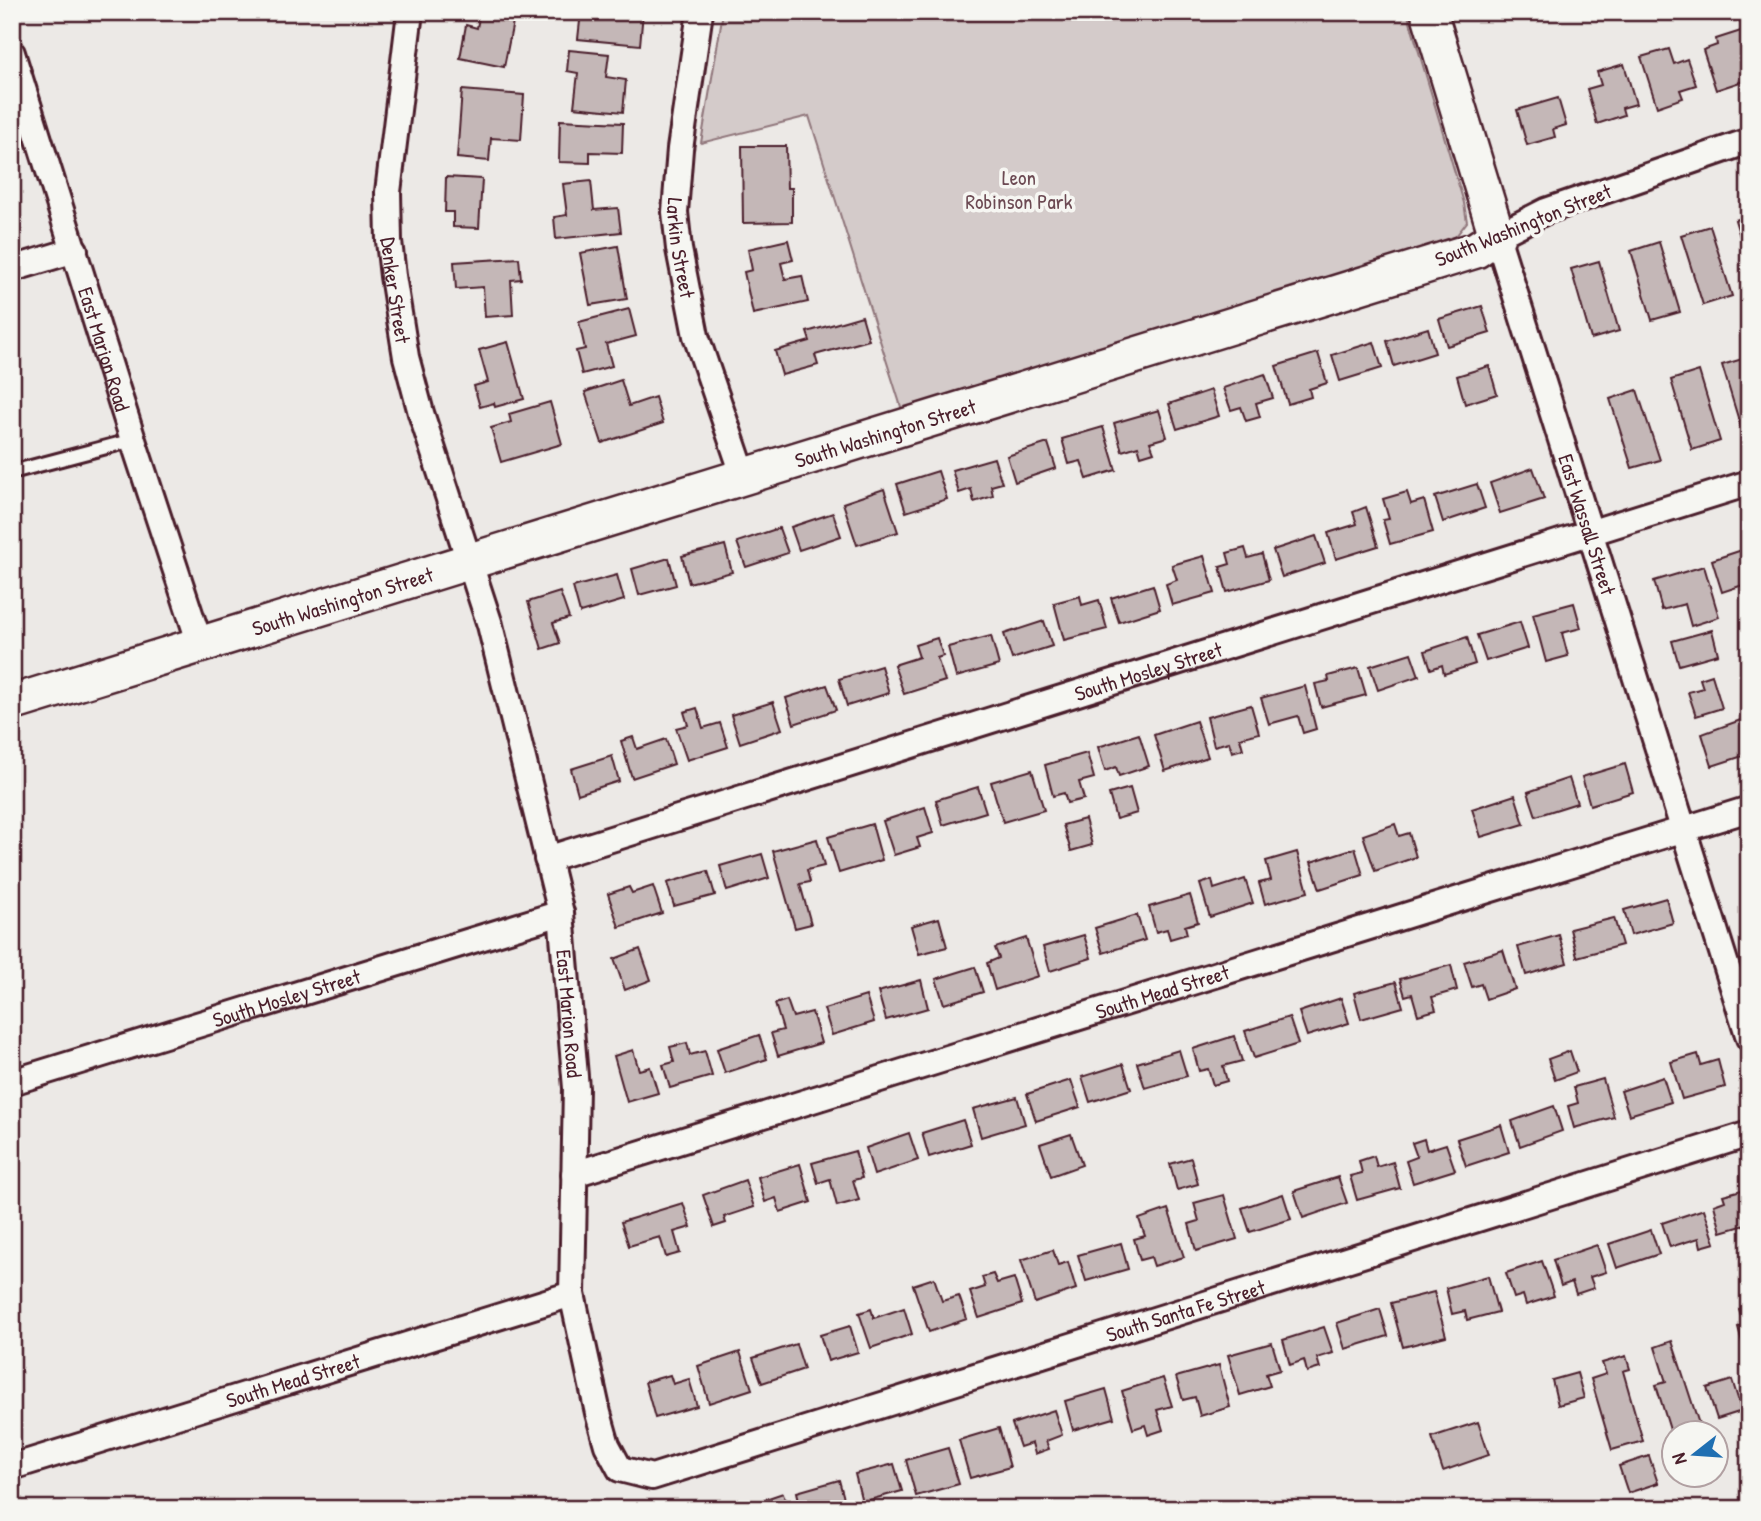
<svg xmlns="http://www.w3.org/2000/svg" width="1761" height="1521" font-family="'Patrick Hand',sans-serif">
<style>
.green{fill:#d4cbca;stroke:#8f757a;stroke-width:2}
.building{fill:#c4b7b7;stroke:#4a1f2b;stroke-width:2}
.lines{fill:none;stroke-linecap:round;stroke-linejoin:round}
.lane-casing{stroke:#4a1f2b;stroke-width:18}
.street-casing{stroke:#4a1f2b;stroke-width:30}
.secondary-casing{stroke:#4a1f2b;stroke-width:40}
.lane{stroke:#f6f6f2;stroke-width:12}
.street{stroke:#f6f6f2;stroke-width:24}
.secondary{stroke:#f6f6f2;stroke-width:35}
.labels{text-anchor:middle;dominant-baseline:central;stroke-width:7;stroke-linejoin:round;paint-order:stroke}
.park-label{font-size:21px;fill:#6c4a53;stroke:#f6f6f2}
.street-label{font-size:21px;fill:#4a1f2b;stroke:#f6f6f2}
</style>
<rect width="100%" height="100%" fill="#ece9e6"/>
<filter id="ink" filterUnits="userSpaceOnUse"><feTurbulence type="fractalNoise" baseFrequency=".0143" numOctaves="2"/><feDisplacementMap in="SourceGraphic" scale="14" xChannelSelector="R" yChannelSelector="G"/><feConvolveMatrix kernelMatrix="1 2 1 2 8 2 1 2 1" color-interpolation-filters="sRGB"/></filter>
<g filter="url(#ink)">
<!-- green -->
<path class="green" d="M723,12H1407L1464,203L1467,222L1456,236L1438,246L902,410L809,116L701,143Z"/>
<!-- building -->
<g class="building">
<path d="M480,12H515L504,67L460,58L466,25L477,28Z"/>
<path d="M581,12H643L640,45L578,39Z"/>
<path d="M1744,30L1749,44V79L1716,90L1703,50L1717,45L1716,39Z"/>
<path d="M1669,49L1674,64L1687,59L1696,85L1680,90L1683,98L1657,107L1641,57Z"/>
<path d="M569,50L609,54L606,77L626,80L623,112L574,107L578,73L567,71Z"/>
<path d="M1624,64L1636,104L1622,108L1624,115L1597,124L1587,89L1601,85L1597,72Z"/>
<path d="M462,90L524,95L521,140L491,138L489,161L457,158Z"/>
<path d="M1558,98L1566,125L1553,129L1555,137L1527,145L1517,110Z"/>
<path d="M560,120L623,123L622,153L590,152V163L559,162Z"/>
<path d="M742,146H786L787,188H792V222L743,223Z"/>
<path d="M446,177L482,179L479,228L453,227V212H445Z"/>
<path d="M591,181L594,210L618,208L621,232L556,239L554,217L567,215L563,184Z"/>
<path d="M1749,216V248L1744,250L1735,220Z"/>
<path d="M1710,226L1732,296L1703,305L1681,235Z"/>
<path d="M788,240L793,260L781,263L785,279L802,276L808,302L753,314L744,272L752,270L748,249Z"/>
<path d="M1659,242L1680,312L1652,320L1631,251Z"/>
<path d="M618,246L627,299L590,305L580,253Z"/>
<path d="M519,258L521,279L511,280L513,315L485,317L483,287L456,289L454,262Z"/>
<path d="M1599,261L1619,331L1591,339L1571,269Z"/>
<path d="M1482,306L1490,333L1447,346L1439,319Z"/>
<path d="M629,309L636,336L606,344L612,366L582,374L576,351L585,349L579,322Z"/>
<path d="M862,316L869,340L815,355L818,365L782,375L775,351L810,341L807,332Z"/>
<path d="M1428,328L1435,353L1394,366L1387,341Z"/>
<path d="M508,342L524,399L495,407L494,403L480,407L474,386L488,382L479,350Z"/>
<path d="M1374,342L1382,368L1340,381L1332,355Z"/>
<path d="M1318,353L1327,383L1309,389L1311,397L1288,404L1276,366Z"/>
<path d="M1749,357V432L1743,434L1722,365Z"/>
<path d="M1489,366L1497,394L1465,404L1457,376Z"/>
<path d="M1699,371L1720,441L1692,450L1671,380Z"/>
<path d="M1265,374L1273,398L1256,403L1260,417L1246,421L1241,407L1231,410L1223,388Z"/>
<path d="M621,380L629,406L655,397L663,423L602,443L585,392Z"/>
<path d="M1211,390L1219,416L1177,429L1169,404Z"/>
<path d="M1637,390L1660,460L1632,468L1610,399Z"/>
<path d="M550,402L562,444L501,462L491,428L511,422L509,414Z"/>
<path d="M1159,410L1167,437L1150,442L1154,452L1141,456L1138,446L1122,451L1114,423Z"/>
<path d="M1103,427L1116,470L1087,479L1081,461L1069,464L1062,439Z"/>
<path d="M1048,443L1056,468L1015,482L1007,456Z"/>
<path d="M994,458L1002,483L991,486L993,496L974,502L971,489L959,493L952,470Z"/>
<path d="M1533,468L1544,499L1500,513L1490,483Z"/>
<path d="M938,471L947,499L906,512L897,484Z"/>
<path d="M1477,484L1485,508L1443,522L1435,497Z"/>
<path d="M884,489L898,532L857,545L843,503Z"/>
<path d="M1407,492L1411,504L1424,500L1433,532L1390,544L1383,520L1389,519L1383,499Z"/>
<path d="M1366,507L1378,546L1336,559L1328,533L1357,524L1353,512Z"/>
<path d="M833,513L841,536L799,550L791,527Z"/>
<path d="M779,528L788,553L746,567L737,542Z"/>
<path d="M1316,536L1325,563L1282,577L1273,550Z"/>
<path d="M725,545L732,572L689,583L682,556Z"/>
<path d="M1245,548L1248,558L1262,554L1269,580L1227,592L1220,567L1230,564L1227,553Z"/>
<path d="M1742,550L1745,558L1749,557V583L1722,592L1712,560Z"/>
<path d="M1204,556L1215,593L1172,605L1166,584L1177,580L1172,565Z"/>
<path d="M669,558L676,585L639,595L632,569Z"/>
<path d="M1704,566L1719,617L1691,626L1685,604L1662,610L1654,581Z"/>
<path d="M617,575L624,600L580,613L573,587Z"/>
<path d="M1153,585L1160,609L1119,622L1111,598Z"/>
<path d="M560,592L569,618L553,623L560,643L542,649L528,602Z"/>
<path d="M1080,596L1082,605L1099,600L1107,629L1064,640L1054,603Z"/>
<path d="M1574,603L1581,628L1562,633L1568,656L1546,662L1533,614Z"/>
<path d="M1044,621L1052,646L1012,659L1004,634Z"/>
<path d="M1520,622L1528,648L1486,661L1477,635Z"/>
<path d="M1712,630L1718,654L1679,665L1672,641Z"/>
<path d="M991,636L999,665L956,677L948,647Z"/>
<path d="M1467,637L1475,664L1444,674L1442,665L1431,669L1425,651Z"/>
<path d="M937,638L943,656L937,658L945,681L904,694L894,665L919,657L915,645Z"/>
<path d="M1411,653L1419,676L1378,690L1370,666Z"/>
<path d="M881,666L889,693L847,706L839,679Z"/>
<path d="M1358,668L1366,695L1321,707L1315,684L1329,681L1328,676Z"/>
<path d="M1712,675L1722,708L1696,716L1688,692L1703,688L1700,679Z"/>
<path d="M827,685L836,710L794,724L786,698Z"/>
<path d="M1305,686L1316,729L1303,733L1298,716L1269,724L1261,698Z"/>
<path d="M773,702L782,729L740,743L731,715Z"/>
<path d="M1251,705L1259,733L1240,738L1243,749L1232,752L1229,742L1214,746L1207,717Z"/>
<path d="M697,708L703,728L720,723L728,747L687,760L676,728L688,725L684,712Z"/>
<path d="M1749,717V754L1712,766L1702,734Z"/>
<path d="M1196,721L1208,757L1165,771L1154,735Z"/>
<path d="M1139,734L1149,766L1119,776L1116,767L1105,771L1098,747Z"/>
<path d="M633,737L637,749L666,739L674,764L632,778L621,741Z"/>
<path d="M1087,753L1094,778L1079,782L1084,799L1067,803L1064,793L1053,796L1045,765Z"/>
<path d="M612,756L619,781L578,794L571,769Z"/>
<path d="M1625,764L1633,792L1590,805L1582,777Z"/>
<path d="M1032,770L1044,810L1003,822L991,782Z"/>
<path d="M1569,778L1577,803L1536,816L1528,792Z"/>
<path d="M978,787L986,812L943,825L936,800Z"/>
<path d="M1130,788L1137,813L1116,819L1109,794Z"/>
<path d="M1515,795L1524,824L1481,837L1472,809Z"/>
<path d="M925,807L933,833L917,838L920,847L894,855L883,821Z"/>
<path d="M1085,819L1092,845L1071,851L1063,825Z"/>
<path d="M872,824L882,860L839,873L828,837Z"/>
<path d="M1395,824L1399,836L1409,833L1416,857L1375,871L1363,835Z"/>
<path d="M817,839L824,866L807,870L810,882L800,884L811,924L795,928L773,851Z"/>
<path d="M1355,848L1363,875L1320,889L1311,862Z"/>
<path d="M1297,852L1308,892L1265,904L1259,883L1271,880L1266,861Z"/>
<path d="M762,854L769,878L727,891L720,866Z"/>
<path d="M708,871L715,895L674,906L667,883Z"/>
<path d="M1245,879L1253,903L1210,917L1200,884L1212,880L1214,889Z"/>
<path d="M653,886L662,913L619,927L608,894L629,887L632,893Z"/>
<path d="M1190,895L1198,922L1185,926L1187,934L1170,939L1167,929L1156,932L1149,907Z"/>
<path d="M1666,898L1673,923L1631,935L1624,910Z"/>
<path d="M1137,915L1145,940L1103,953L1095,928Z"/>
<path d="M939,918L947,947L919,954L911,926Z"/>
<path d="M1614,918L1622,945L1577,957L1570,929Z"/>
<path d="M1084,935L1091,958L1050,971L1043,947Z"/>
<path d="M1559,935L1567,963L1526,975L1518,947Z"/>
<path d="M1026,938L1038,976L995,990L987,963L999,958L995,948Z"/>
<path d="M640,949L651,980L625,990L614,959Z"/>
<path d="M1503,950L1515,989L1486,999L1481,984L1472,987L1464,962Z"/>
<path d="M1451,965L1457,990L1432,997L1436,1010L1418,1015L1412,994L1405,996L1400,979Z"/>
<path d="M975,967L983,992L944,1004L936,979Z"/>
<path d="M921,980L928,1008L886,1020L878,992Z"/>
<path d="M1396,982L1403,1007L1361,1019L1354,993Z"/>
<path d="M866,996L874,1022L832,1035L824,1009Z"/>
<path d="M1341,998L1349,1023L1307,1036L1299,1012Z"/>
<path d="M787,1000L793,1017L812,1012L821,1043L778,1056L771,1033L783,1030L775,1004Z"/>
<path d="M1289,1017L1298,1044L1254,1058L1245,1031Z"/>
<path d="M759,1035L767,1059L725,1073L717,1049Z"/>
<path d="M1234,1036L1242,1061L1223,1066L1227,1081L1213,1085L1208,1069L1199,1071L1193,1049Z"/>
<path d="M687,1043L690,1055L705,1051L712,1076L670,1088L663,1065L674,1062L670,1047Z"/>
<path d="M633,1050L639,1070L650,1067L658,1093L627,1102L614,1056Z"/>
<path d="M1179,1050L1187,1076L1145,1088L1137,1063Z"/>
<path d="M1570,1051L1577,1072L1555,1080L1548,1059Z"/>
<path d="M1698,1054L1701,1065L1718,1060L1725,1087L1682,1099L1671,1062Z"/>
<path d="M1123,1064L1131,1089L1090,1102L1082,1077Z"/>
<path d="M1663,1077L1671,1102L1629,1115L1621,1091Z"/>
<path d="M1603,1079L1614,1117L1574,1128L1568,1106L1578,1103L1574,1087Z"/>
<path d="M1071,1080L1080,1107L1036,1121L1027,1094Z"/>
<path d="M1017,1097L1025,1124L981,1137L973,1109Z"/>
<path d="M1554,1106L1562,1131L1520,1146L1512,1121Z"/>
<path d="M963,1120L971,1144L929,1157L922,1133Z"/>
<path d="M1501,1125L1509,1152L1466,1166L1457,1139Z"/>
<path d="M909,1133L918,1160L874,1175L866,1148Z"/>
<path d="M1071,1134L1082,1165L1051,1176L1040,1144Z"/>
<path d="M1424,1139L1427,1150L1446,1144L1455,1170L1413,1183L1406,1161L1417,1157L1412,1143Z"/>
<path d="M855,1151L862,1178L853,1180L859,1200L837,1206L830,1179L818,1183L812,1163Z"/>
<path d="M1374,1156L1377,1167L1393,1162L1400,1188L1357,1200L1350,1176L1362,1173L1359,1161Z"/>
<path d="M1191,1158L1198,1184L1177,1190L1170,1164Z"/>
<path d="M800,1164L811,1202L780,1212L776,1198L765,1202L758,1177Z"/>
<path d="M1338,1177L1347,1203L1303,1218L1294,1191Z"/>
<path d="M745,1180L754,1207L724,1217L726,1223L714,1227L703,1195Z"/>
<path d="M1749,1188V1224L1721,1232L1714,1205L1725,1201L1723,1195Z"/>
<path d="M1283,1194L1291,1219L1250,1232L1242,1208Z"/>
<path d="M1224,1195L1237,1239L1196,1251L1189,1224L1199,1221L1194,1203Z"/>
<path d="M683,1203L691,1227L674,1232L680,1253L666,1257L660,1237L629,1246L621,1222Z"/>
<path d="M1168,1209L1184,1257L1154,1266L1151,1257L1140,1260L1134,1239L1145,1236L1139,1219Z"/>
<path d="M1704,1209L1715,1243L1701,1247L1699,1238L1670,1247L1662,1223Z"/>
<path d="M1651,1230L1659,1254L1617,1268L1609,1244Z"/>
<path d="M1121,1243L1128,1269L1086,1281L1078,1255Z"/>
<path d="M1597,1245L1606,1272L1590,1277L1594,1288L1576,1294L1572,1282L1561,1286L1553,1260Z"/>
<path d="M1053,1250L1058,1265L1068,1262L1076,1289L1035,1303L1021,1260Z"/>
<path d="M1542,1261L1554,1296L1526,1305L1523,1295L1514,1298L1506,1273Z"/>
<path d="M993,1274L997,1283L1014,1278L1022,1304L979,1318L970,1292L985,1287L982,1277Z"/>
<path d="M1488,1276L1498,1312L1467,1320L1465,1311L1452,1314L1446,1288Z"/>
<path d="M934,1278L942,1301L959,1296L967,1319L929,1332L913,1285Z"/>
<path d="M1434,1292L1446,1336L1403,1347L1391,1303Z"/>
<path d="M1749,1306V1347L1744,1349L1738,1327L1744,1325L1739,1309Z"/>
<path d="M904,1308L912,1334L871,1348L859,1313L871,1309L874,1318Z"/>
<path d="M1380,1309L1388,1336L1345,1349L1337,1323Z"/>
<path d="M850,1326L858,1352L828,1361L820,1335Z"/>
<path d="M1324,1327L1333,1353L1317,1358L1320,1368L1307,1372L1304,1360L1290,1365L1283,1340Z"/>
<path d="M1672,1341L1699,1424L1671,1433L1656,1385L1666,1382L1655,1347Z"/>
<path d="M1272,1343L1280,1370L1266,1374L1270,1386L1240,1395L1228,1355Z"/>
<path d="M796,1344L804,1369L762,1383L753,1358Z"/>
<path d="M740,1352L752,1389L709,1403L698,1366Z"/>
<path d="M1626,1356L1630,1369L1623,1371L1643,1441L1612,1450L1591,1379L1606,1374L1602,1363Z"/>
<path d="M1219,1365L1230,1407L1200,1416L1195,1397L1183,1400L1176,1377Z"/>
<path d="M1577,1373L1584,1398L1558,1405L1552,1380Z"/>
<path d="M670,1375L673,1384L689,1379L697,1406L655,1418L645,1382Z"/>
<path d="M1163,1378L1172,1406L1157,1410L1163,1430L1148,1435L1145,1425L1133,1429L1122,1391Z"/>
<path d="M1732,1380L1742,1411L1717,1419L1707,1388Z"/>
<path d="M1106,1389L1114,1418L1073,1430L1065,1401Z"/>
<path d="M1054,1410L1062,1435L1046,1441L1049,1449L1035,1454L1032,1443L1020,1447L1012,1424Z"/>
<path d="M1478,1422L1489,1455L1443,1471L1432,1437Z"/>
<path d="M999,1428L1010,1467L970,1478L959,1440Z"/>
<path d="M948,1448L959,1484L916,1496L906,1460Z"/>
<path d="M1649,1456L1658,1483L1628,1493L1619,1466Z"/>
<path d="M894,1464L902,1491L862,1502L855,1474Z"/>
<path d="M839,1480L846,1506L835,1509H801L797,1492Z"/>
<path d="M783,1493L788,1509H742V1507Z"/>
</g>
<g class="lines">
<!-- lane casing -->
<g class="lane-casing">
<path id="lane" d="M12,472L133,440"/>
</g>
<!-- street casing -->
<g class="street-casing">
<g id="street">
<path id="s1" d="M410,12L388,192L389,241L393,276L406,357L421,413L490,625L561,913L576,1088L572,1294L598,1413L607,1445L620,1469L652,1477L1749,1134"/>
<path id="s2" d="M700,12L680,149L675,212L679,249L696,336L744,477"/>
<path id="s3" d="M12,53L133,440L200,644"/>
<path id="s4" d="M1749,141L1546,211L1497,236L1749,1038"/>
<path d="M12,269L75,250"/>
<path id="s5" d="M547,859L1749,483"/>
<path id="s6" d="M12,1082L561,913"/>
<path id="s7" d="M574,1174L1749,809"/>
<path id="s8" d="M12,1467L572,1294"/>
</g>
</g>
<!-- secondary casing -->
<g class="secondary-casing">
<g id="secondary">
<path id="s9" d="M12,703L1476,250L1497,236L1429,12"/>
</g>
</g>
<!-- lane -->
<use href="#lane" class="lane"/>
<!-- street -->
<use href="#street" class="street"/>
<!-- secondary -->
<use href="#secondary" class="secondary"/>
</g>
</g>
<g class="labels">
<!-- park labels -->
<g class="park-label">
<text x="1019" y="177">Leon<tspan x="1019" dy="24">Robinson Park</tspan></text>
</g>
<!-- street labels -->
<g class="street-label">
<text transform="translate(1523 225) rotate(-22)">South Washington Street</text>
<text stroke="none"><textPath href="#s2" startOffset="238">Larkin Street</textPath></text>
<text stroke="none"><textPath href="#s1" startOffset="280">Denker Street</textPath></text>
<text stroke="none"><textPath href="#s3" startOffset="310">East Marion Road</textPath></text>
<text stroke="none"><textPath href="#s9" startOffset="914">South Washington Street</textPath></text>
<text stroke="none"><textPath href="#s4" startOffset="572">East Wassall Street</textPath></text>
<text stroke="none"><textPath href="#s9" startOffset="346">South Washington Street</textPath></text>
<text stroke="none"><textPath href="#s5" startOffset="630">South Mosley Street</textPath></text>
<text stroke="none"><textPath href="#s7" startOffset="616">South Mead Street</textPath></text>
<text stroke="none"><textPath href="#s6" startOffset="287">South Mosley Street</textPath></text>
<text stroke="none"><textPath href="#s1" startOffset="1026">East Marion Road</textPath></text>
<text stroke="none"><textPath href="#s1" startOffset="2081">South Santa Fe Street</textPath></text>
<text stroke="none"><textPath href="#s8" startOffset="294">South Mead Street</textPath></text>
</g>
</g>
<!-- margin -->
<rect width="1761" height="1521" fill="none" stroke="#f6f6f2" stroke-width="42"/>
<rect x="21" y="21" width="1719" height="1479" fill="none" stroke="#4a1f2b" stroke-width="2.5" filter="url(#ink)"/>
<!-- north arrow -->
<g transform="translate(1695 1454) rotate(253)"><circle r="33" fill="#f6f6f2" stroke="#b1a0a2" stroke-width="2"/>
<path d="M0-5L12 26L0 18L-12 26Z" fill="#1f6fb2"/>
<text y="-10" font-size="19" font-weight="bold" text-anchor="middle" fill="#4a1f2b">N</text>
</g>
</svg>
